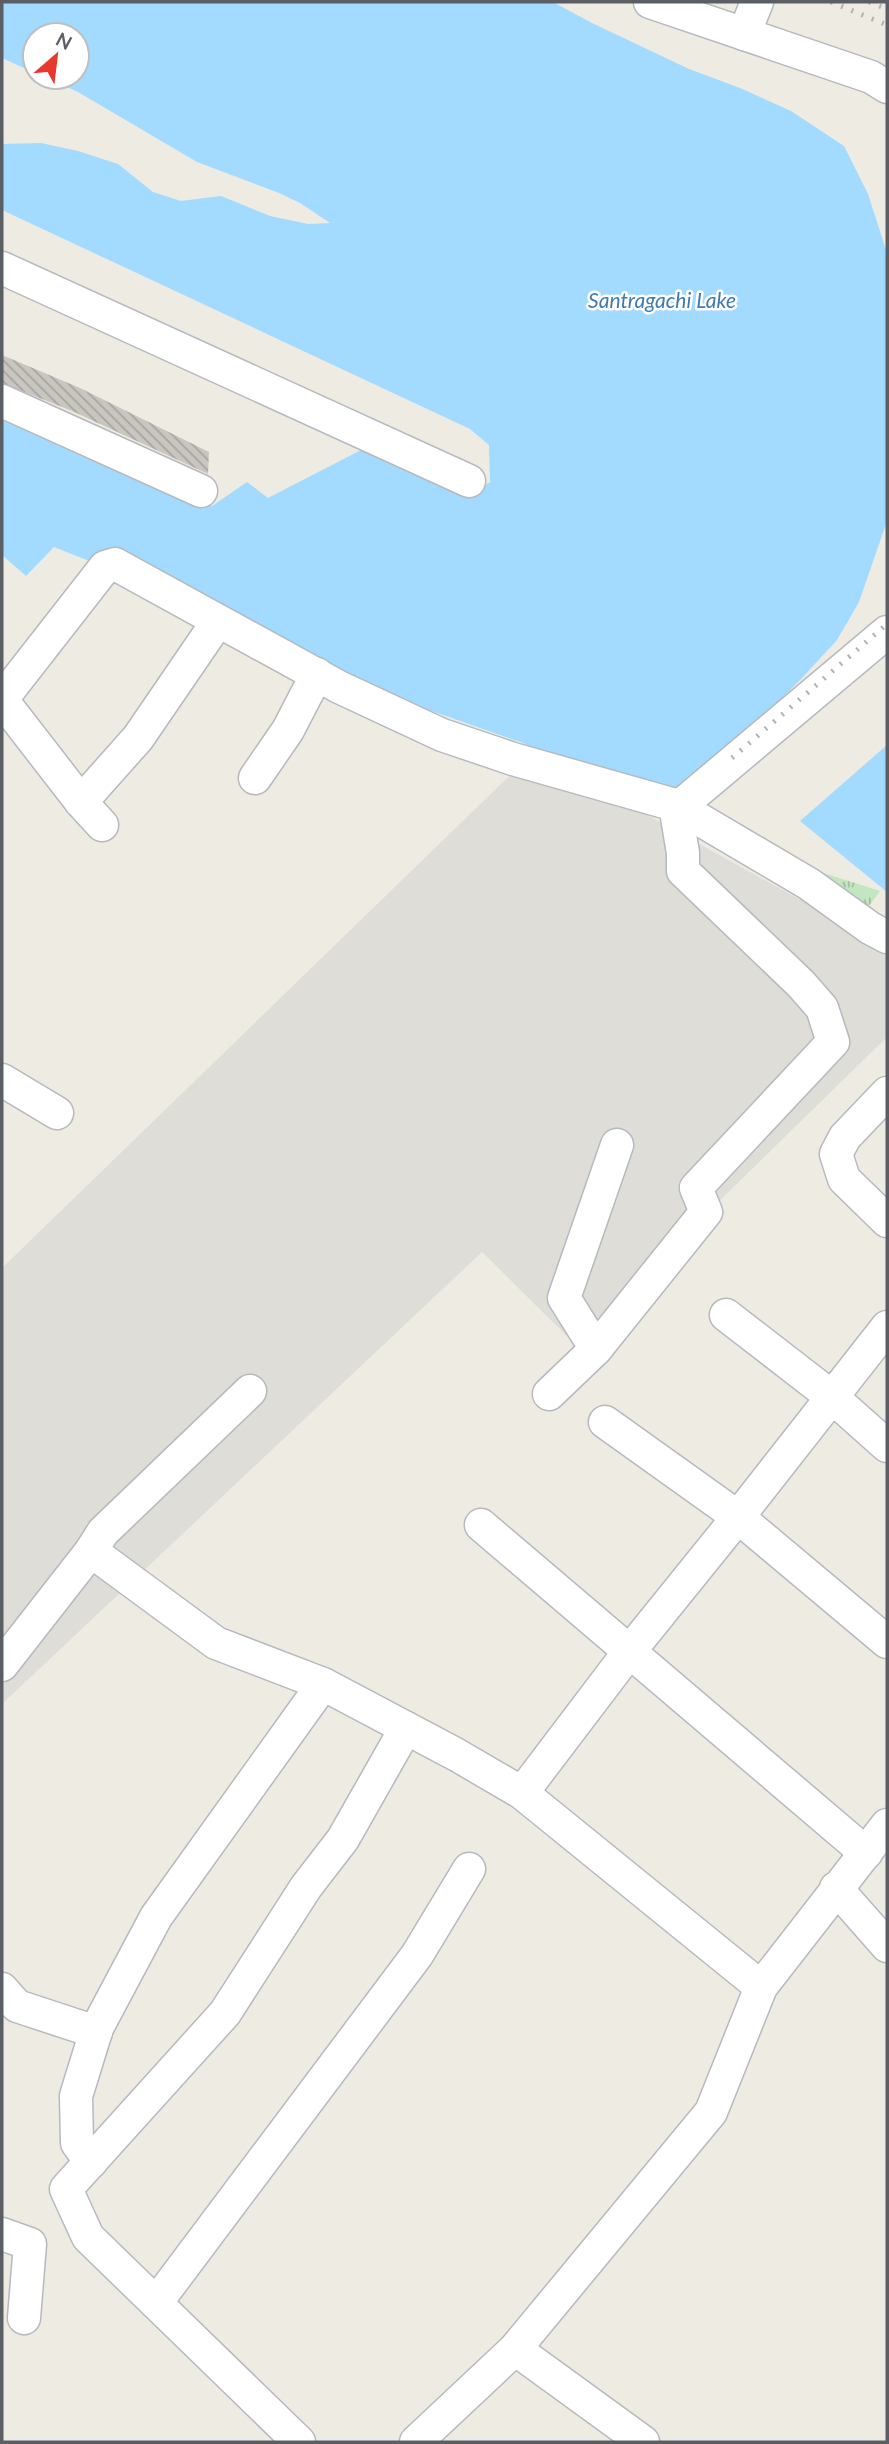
<svg xmlns="http://www.w3.org/2000/svg" width="889" height="2444" font-family="Lato,sans-serif">
<style>
.industrial{fill:#dfddd8}
.grass{fill:url(#grass-tufts)}
.water{fill:#a3daff}
.building{fill:url(#building-back-hatch)}
.lines{fill:none;stroke-linecap:round;stroke-linejoin:round}
.minor-casing{stroke:#b6b9bd;stroke-width:35}
.minor{stroke:#fff;stroke-width:32}
.rail{stroke:#b2b3b4;stroke-width:5;stroke-dasharray:2 9;stroke-linecap:butt}
.labels{text-anchor:middle;dominant-baseline:central;stroke-width:5;stroke-linejoin:round;paint-order:stroke}
.water-label{font-size:21px;font-style:italic;fill:#3f7ab1;stroke:#fff}
</style>
<defs>
<pattern id="grass-tufts" width="24" height="20" patternUnits="userSpaceOnUse" patternTransform="scale(1.75)"><rect width="24" height="20" fill="#c1e6c0"/><path d="M3 7l-1-3M5 7V3M7 7l1-3M15 17l-1-3M17 17v-4M19 17l1-3" fill="none" stroke="#a0bea0"/></pattern>
<pattern id="building-back-hatch" width="6" height="6" patternUnits="userSpaceOnUse" patternTransform="scale(1.75)"><rect width="6" height="6" fill="#c9c6c0"/><path d="M-1 5l2 2M0 0l6 6M5-1l2 2" fill="none" stroke="#a6a4a0"/></pattern>
</defs>
<rect width="100%" height="100%" fill="#eeebe3"/>
<!-- industrial -->
<path class="industrial" d="M534,752L887,948V1037L574,1343L482,1252L2,1704V1268Z"/>
<!-- grass -->
<path class="grass" d="M773,857L880,891L866,910Z"/>
<!-- water -->
<g class="water">
<path d="M2,2H553L592,23L689,69L740,88L791,111L844,146L868,194L887,253V521L859,602L837,640L801,679L745,735L679,789L654,806L523,743L375,691L190,601L54,547L26,576L2,555V414L212,506L247,482L268,498L363,449L471,494L490,482L489,445L470,429L2,210V144L41,143L78,151L118,164L153,192L181,201L221,196L270,216L308,224L330,223L300,203L279,193L197,162L78,92L44,77H77V35H35V73L2,58Z"/>
<path d="M887,745V892L800,821Z"/>
</g>
<!-- building -->
<path class="building" d="M2,355L80,388L209,452L208,474L72,411L2,383Z"/>
<g class="lines">
<!-- minor casing -->
<g class="minor-casing">
<g id="minor">
<path d="M650,2L871,77L887,87"/>
<path d="M744,34L757,2"/>
<path d="M2,268L469,481"/>
<path d="M2,401L201,491"/>
<path d="M2,699L105,567L115,564L339,687L442,735L513,759L675,805L809,884L870,928L887,937"/>
<path d="M2,700L81,802L102,825"/>
<path d="M255,778L288,730L317,674"/>
<path d="M81,802L138,738L218,621"/>
<path d="M679,807L887,632"/>
<path d="M2,1080L57,1113"/>
<path d="M887,1093L845,1137L836,1154L844,1179L887,1221"/>
<path d="M617,1145L564,1298L596,1349L706,1212L696,1188L833,1042L822,1008L801,984L683,871V853L675,805"/>
<path d="M726,1315L832,1397L887,1446"/>
<path d="M887,1327L738,1517L887,1642"/>
<path d="M250,1391L103,1532L91,1551L216,1643L323,1684L457,1755L522,1793"/>
<path d="M549,1394L596,1349"/>
<path d="M605,1422L738,1517L629,1652L522,1793L761,1987"/>
<path d="M481,1525L866,1853"/>
<path d="M2,1665L91,1551"/>
<path d="M836,1888L887,1946"/>
<path d="M2,1989L17,2006L96,2032"/>
<path d="M91,2162L77,2143L76,2096L97,2028L156,1917L323,1684"/>
<path d="M2,2234L30,2244L24,2318"/>
<path d="M156,2303L417,1955L469,1869"/>
<path d="M515,2349L643,2442"/>
<path d="M299,2442L88,2237L66,2189L225,2013L306,1887L343,1839L406,1728"/>
<path d="M416,2442L515,2349L711,2112L761,1987L887,1825"/>
</g>
</g>
<!-- minor -->
<use href="#minor" class="minor"/>
<!-- rail -->
<g class="rail">
<path d="M831,2L887,25"/>
<path d="M869,2L887,9"/>
<path d="M732,758L887,624"/>
</g>
</g>
<g class="labels">
<!-- water labels -->
<g class="water-label">
<text x="662" y="299">Santragachi Lake</text>
</g>
</g>
<!-- border -->
<rect width="889" height="2444" fill="none" stroke="#5b5f64" stroke-width="7"/>
<!-- north arrow -->
<g transform="translate(56 56) rotate(28)"><circle r="33" fill="#ffffff" stroke="#bdbfc1" stroke-width="2"/>
<path d="M0-5L12 26L0 18L-12 26Z" fill="#e9372e"/>
<text y="-10" font-size="19" font-weight="bold" text-anchor="middle" fill="#5b5f64">N</text>
</g>
</svg>
